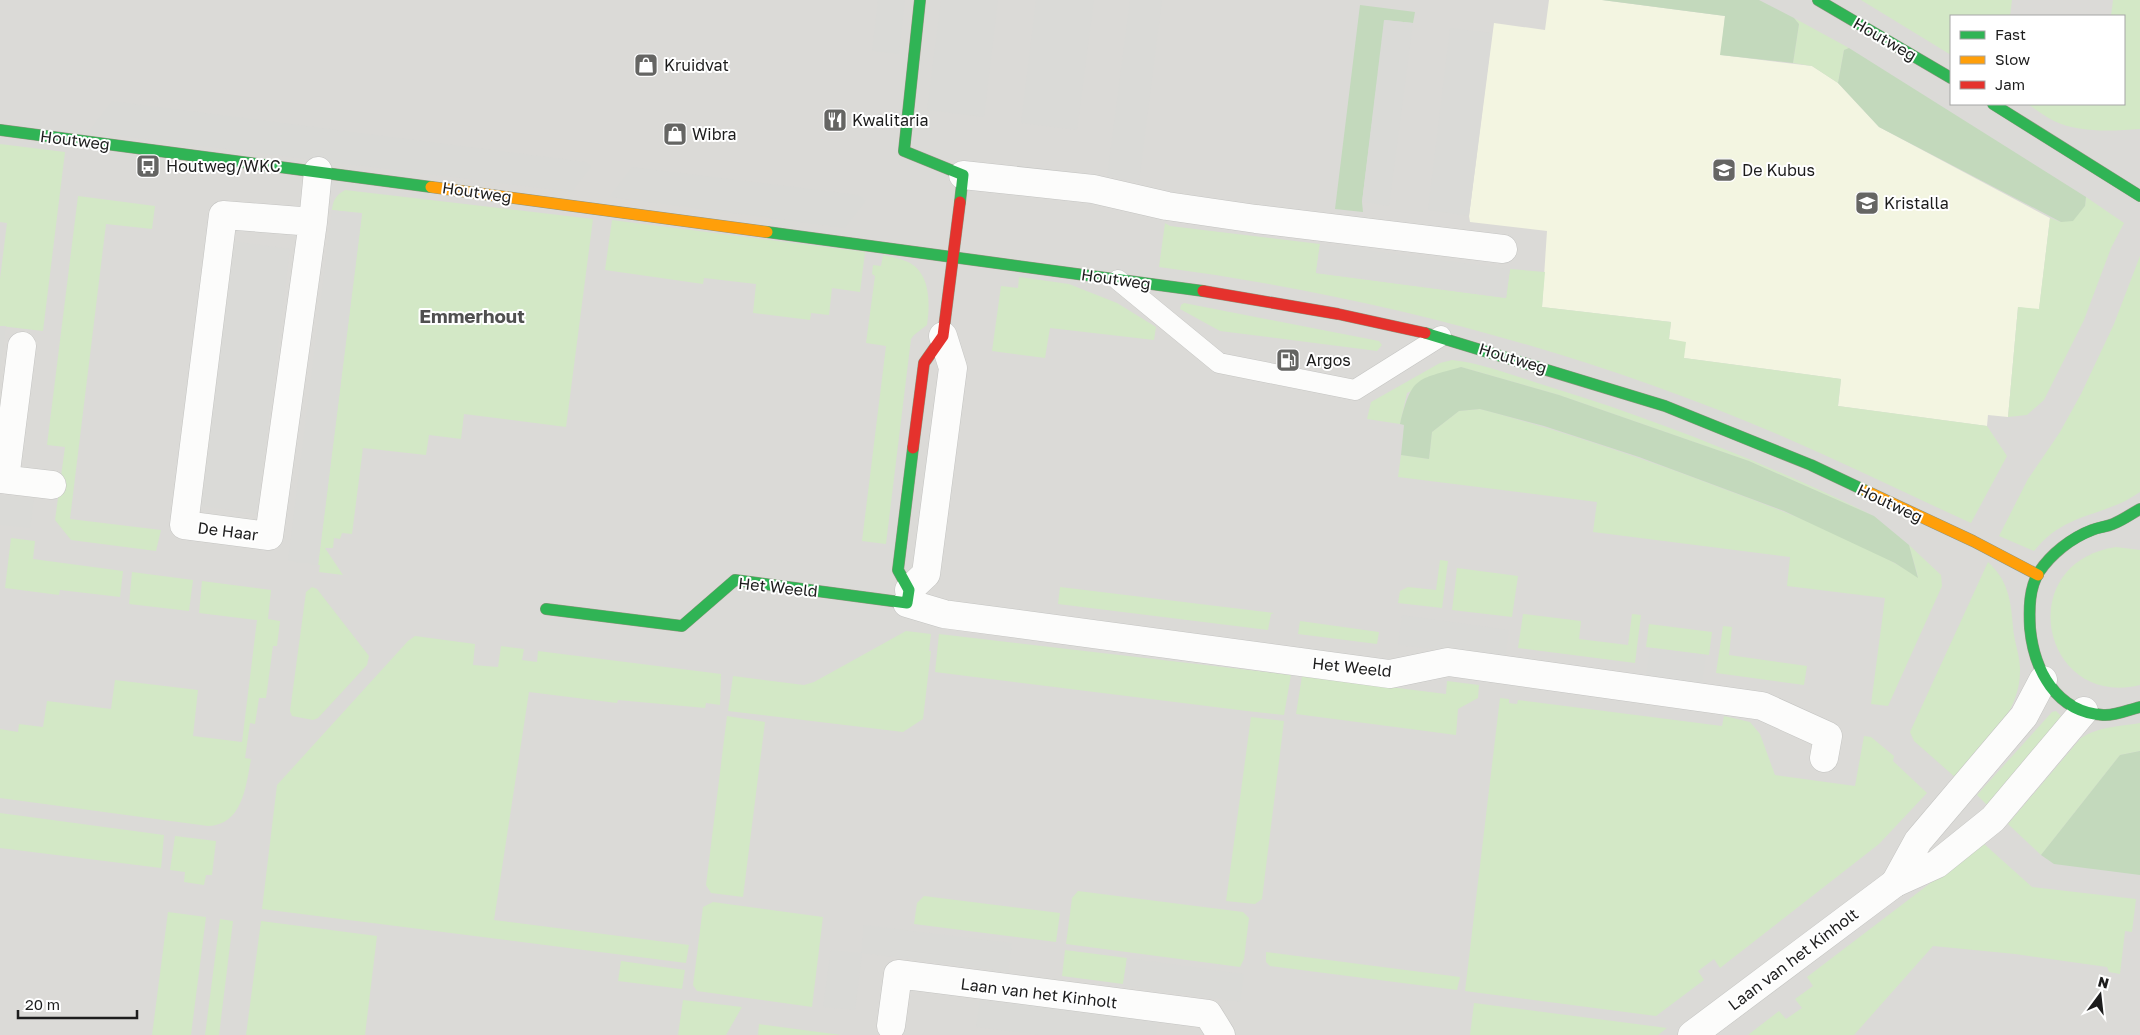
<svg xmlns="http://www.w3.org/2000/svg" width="2140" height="1035" font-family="'Golos Text',sans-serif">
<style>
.residential{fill:#dbdad7;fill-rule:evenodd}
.education{fill:#f3f5e1}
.grass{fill:#d3e8c6}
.forest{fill:#c3d9bc}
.parking{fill:#dadad7}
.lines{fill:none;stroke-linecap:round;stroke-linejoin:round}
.lane-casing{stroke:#c4c4c2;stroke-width:21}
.street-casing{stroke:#c4c4c2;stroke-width:29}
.fast-casing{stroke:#90957f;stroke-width:12}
.slow-casing{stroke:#90957f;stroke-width:12}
.jam-casing{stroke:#90957f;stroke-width:12}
.lane{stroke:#fcfcfb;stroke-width:20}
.street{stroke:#fcfcfb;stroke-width:28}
.fast{stroke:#30b455;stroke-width:11}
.slow{stroke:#ff9f0a;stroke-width:11}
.jam{stroke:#e5322d;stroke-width:11}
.labels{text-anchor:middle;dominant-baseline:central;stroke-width:4;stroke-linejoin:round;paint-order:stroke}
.street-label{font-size:16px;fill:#1d1d1d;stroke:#fff}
.poi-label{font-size:16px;fill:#1d1d1d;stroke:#fff;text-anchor:start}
.quarter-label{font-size:19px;font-weight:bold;fill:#505050;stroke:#fff}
</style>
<rect width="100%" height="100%" fill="#ecebe6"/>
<!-- residential -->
<path class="residential" d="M0,0H2140V1035H0ZM1951,16H2124V104H1951Z"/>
<!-- education -->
<path class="education" d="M1549,0H1602L1725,16L1721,55L1812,66L1838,83L1879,127L2050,218L2039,310L2018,307L2008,417L1988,415L1987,426L1838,406L1841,379L1684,358L1669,339L1671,322L1542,307L1547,231L1470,222L1469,216L1494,23L1545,30Z"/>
<!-- grass -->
<g class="grass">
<path d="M1861,0H2012L2010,16H1951V55Z"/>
<path d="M2113,0H2140V129C2113,131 2079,133 2054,121C2045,117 2036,109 2027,104H2124V16H2111Z"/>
<path d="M1794,18L1849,48L1844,50L1838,83L1812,66L1793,63L1799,24Z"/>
<path d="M0,144L65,152L43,331L0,326V279L7,223L0,222Z"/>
<path d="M345,190L593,219L566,427L464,414L461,439L429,435L426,455L363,448L352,534L342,533L340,539L334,538L333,548H325L343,575L319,572L320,565H318L362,214L332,210C333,200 336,195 345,190Z"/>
<path d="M78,196L155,206L152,229L106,224L70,519L161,530L156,551L71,540L55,520L65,447L47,445Z"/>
<path d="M2086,197L2124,223L2111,248L2084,320L2044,400L2027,415L2008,417L2018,307L2039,309L2050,218L2061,222L2085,206Z"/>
<path d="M612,220L865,252L860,292L832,288L829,315L811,313L810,320L753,313L756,284L704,278L703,284L605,270Z"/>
<path d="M1165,223L1170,226L1320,244L1316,273L1506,298L1510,269L1545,272L1542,307L1671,322L1669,339L1686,342L1684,358L1841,379L1838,406L1987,426L2007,456L1971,523C1909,495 1847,464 1784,437C1586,352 1372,295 1159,267Z"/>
<path d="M883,255C891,257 902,259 910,263C931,275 930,305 927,325L914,335L911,339L886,544L862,541L886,346L866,343L875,276L872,274L873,265L881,266Z"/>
<path d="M2140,256V492C2103,518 2066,511 2034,551L1999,536L2028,479L2060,432L2081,394L2114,324Z"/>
<path d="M1019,277L1069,284L1117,303L1156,327L1154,340L1050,328L1045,358L992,351L1001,286L1018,288Z"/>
<path d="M1184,303L1379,341L1382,345L1377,351L1220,331L1180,309L1181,305Z"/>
<path d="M1452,360C1483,363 1520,378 1550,387C1661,421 1770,465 1874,516L1749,461L1559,395L1461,367L1407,393L1400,424L1367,419L1371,402L1440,363Z"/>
<path d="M1480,409C1562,431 1642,458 1721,488C1788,513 1858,539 1918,577L1909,545L1941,575L1942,586L1888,706L1871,704L1885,598L1787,586L1790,557L1593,532L1597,502L1398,477L1401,455L1429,459L1432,432L1459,411Z"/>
<path d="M11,538L35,541L33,559L123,571L120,597L60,590L59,595L5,588Z"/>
<path d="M2116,547L2140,550V685C2042,709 2011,563 2116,547Z"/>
<path d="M1440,560L1448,561L1442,608L1398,603L1400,591L1408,587L1436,590Z"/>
<path d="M1988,562C2008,580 2011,601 2013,627C2014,642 2020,655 2020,669C2021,714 1983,746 1956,778L1914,741L1910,732Z"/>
<path d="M1457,568L1518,576L1512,617L1452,610Z"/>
<path d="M132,572L193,580L189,611L129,604Z"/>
<path d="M202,581L271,590L268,619L280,621L277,646H273L266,698H259L255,724L250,723L245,758L251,759C246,785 243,825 208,826L0,798V729L18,732L19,724L43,727L47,701L111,709L115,680L198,690L193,736L242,742L257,620L199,613Z"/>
<path d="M312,587L317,589L369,656L367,665L318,718L313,720L292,716L290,711L306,592Z"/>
<path d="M1060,587L1274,613L1271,614L1268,630L1058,604Z"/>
<path d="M1523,614L1581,621L1579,639L1628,645L1632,614L1641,615L1635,663L1518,648Z"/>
<path d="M1300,621L1379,632L1377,644L1298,634Z"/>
<path d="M1649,624L1712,632L1709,655L1646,647Z"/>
<path d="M1723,626L1732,627L1729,655L1807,666L1804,685L1716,673Z"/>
<path d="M906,631L931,634L929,651H931L923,719L903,732L728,711L733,676L804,685L814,682Z"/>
<path d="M939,634L1291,675L1284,715L1247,711L935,672Z"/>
<path d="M415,636L475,644L473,665L498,667L501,646L524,649L522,660L537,662L538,651L721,674L720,705L706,703L705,708L618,700L617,703L529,692L494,920L689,945L686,963L262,909L277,785L408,641Z"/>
<path d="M1302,676L1446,694L1447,681L1479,685L1478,698L1458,709L1456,735L1296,714Z"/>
<path d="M1500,698L1509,699V703L1517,704L1518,700L1722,726L1724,716L1750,722L1760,734L1775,775L1855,786L1864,736L1871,737L1894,756L1893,761L1927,793L1879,844L1720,968L1714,959L1698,971L1704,980L1656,1016L1465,991Z"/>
<path d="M2056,711L2063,718L1988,806L1977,795L2052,712Z"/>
<path d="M727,716L765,722L743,897L711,893L706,885Z"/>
<path d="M1251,717L1284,721L1262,899L1255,904L1226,901Z"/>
<path d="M2140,723V751L2120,755L2041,855L2008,824L2081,738C2100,726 2118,727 2140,723Z"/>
<path d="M0,813L164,835L161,868L0,848Z"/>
<path d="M175,836L216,841L212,875H206L204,885L184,882L185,872L170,870Z"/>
<path d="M1983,843L2032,887L2136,899L2132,932L2125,931L2120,974L2109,972L2107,967L2015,954L1933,946L1854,1035H1748L1779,1011L1786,1019L1802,1008L1795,999L1813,986L1807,977Z"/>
<path d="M1078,891L1243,912L1249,918L1244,959L1240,967L1066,944L1072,898Z"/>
<path d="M924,896L1060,913L1056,942L914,924L917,903Z"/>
<path d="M713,902L823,917L812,1007L697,991L693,985L703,907Z"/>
<path d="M168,912L206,917L191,1035H152Z"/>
<path d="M220,919L233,921L219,1035H205Z"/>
<path d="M261,921L377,936L365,1035H246Z"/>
<path d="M1065,950L1127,958L1123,984L1062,976Z"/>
<path d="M1266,952L1460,977L1457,990L1270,966L1266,962Z"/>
<path d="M621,961L685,970L682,989L618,981Z"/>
<path d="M683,1000L742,1007L726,1035H678Z"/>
<path d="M1474,1003L1667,1028L1658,1035H1470Z"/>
<path d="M759,1024L841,1035H758Z"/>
</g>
<!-- forest -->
<g class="forest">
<path d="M1602,0H1759L1794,18L1799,24L1793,63L1720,55L1725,16Z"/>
<path d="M1360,5L1415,12L1413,23L1385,20L1362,202L1363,212L1335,209Z"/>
<path d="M1849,48L2086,197L2085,206L2073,221L2061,222L1879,127L1838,83L1844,50Z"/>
<path d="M1461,367L1559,395L1749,461L1874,516L1909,545L1918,578L1895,563L1784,511L1639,457L1544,426L1480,409L1459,411L1432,432L1429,459L1401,455L1404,425L1400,424C1412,376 1416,380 1461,367Z"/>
<path d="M2140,751V875L2054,864L2041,855L2120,755Z"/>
</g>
<!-- parking -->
<g class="parking">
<path d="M878,0H905L899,54L872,51Z"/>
<path d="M941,0H998L984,117L927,110Z"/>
<path d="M1036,0H1094L1077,130L1021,123Z"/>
<path d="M1130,0H1162L1139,182L1107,177Z"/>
<path d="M1384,20L1413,23L1389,206L1362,202Z"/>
<path d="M1450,28L1492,33L1469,216L1428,210Z"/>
<path d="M112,101L586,162L592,166L572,192L88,132Z"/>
<path d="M632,167L859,195L866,201L845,228L609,197Z"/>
<path d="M332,210L362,213L318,565L288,561Z"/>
<path d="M233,241L290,249L257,514L201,506Z"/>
<path d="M1320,244L1510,269L1506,298L1316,273Z"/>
<path d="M0,326H6L0,372Z"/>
<path d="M0,495L34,499L30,528L0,525Z"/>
<path d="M1402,615L1509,630L1505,658L1398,645Z"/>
<path d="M1650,648L1706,655L1702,683L1646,676Z"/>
<path d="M864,925L1012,943L1008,972L862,953L855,1010L823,1007L831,950L861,953Z"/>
<path d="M1127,958L1244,974L1240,1002L1123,986Z"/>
<path d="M980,999L1158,1021L1156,1035H1041L976,1027Z"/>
</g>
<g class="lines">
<!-- lane casing -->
<g class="lane-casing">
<path id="lane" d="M1118,280L1219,363L1355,390L1441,336"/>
</g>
<!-- street casing -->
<g class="street-casing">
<g id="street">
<path d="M963,175L1093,189L1167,206L1256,219L1503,249"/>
<path d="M313,222L223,215L184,525L269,536L313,222L318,171"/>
<path d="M0,479L52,485"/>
<path d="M5,479L22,346"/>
<path d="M909,590L926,574L953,368L943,336"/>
<path d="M907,603L944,614L1390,674L1448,662L1762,706L1828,736L1824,758"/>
<path d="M1895,883L1918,841L2024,716L2043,680"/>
<path d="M891,1026L898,974L1208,1014L1221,1035"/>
<path d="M1692,1035L1895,883L1937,864L1993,819L2084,711"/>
</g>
</g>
<!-- fast casing -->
<g class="fast-casing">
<g id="fast">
<path d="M920,0L904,151L963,175L960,202"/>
<path d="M1818,0L1951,78"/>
<path d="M1993,104L2140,196"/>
<path d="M0,130L431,187"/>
<path d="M767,232L1203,291"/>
<path d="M1425,333L1665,406L1811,465L1866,491"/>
<path d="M2140,509C2131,514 2123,520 2113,524C2106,527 2099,527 2092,530C2071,538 2051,554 2039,572C2029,588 2029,609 2030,628C2034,670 2056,712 2103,715C2115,716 2128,710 2140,707"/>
<path d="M546,609L682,626L735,580L907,603L909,590L898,570L913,448"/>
</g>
</g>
<!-- slow casing -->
<g class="slow-casing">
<g id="slow">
<path d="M431,187L767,232"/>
<path d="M1866,491L1973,541L2038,575"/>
</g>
</g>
<!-- jam casing -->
<g class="jam-casing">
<g id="jam">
<path d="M1203,291L1338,314L1425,333"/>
<path d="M913,448L924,363L943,336L960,202"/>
</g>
</g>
<!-- lane -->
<use href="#lane" class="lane"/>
<!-- street -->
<use href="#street" class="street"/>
<!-- fast -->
<use href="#fast" class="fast"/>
<!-- slow -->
<use href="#slow" class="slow"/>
<!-- jam -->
<use href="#jam" class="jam"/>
</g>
<!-- icons -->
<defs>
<g id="shop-square" transform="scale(1.25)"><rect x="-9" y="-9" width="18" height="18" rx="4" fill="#656563" stroke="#fff"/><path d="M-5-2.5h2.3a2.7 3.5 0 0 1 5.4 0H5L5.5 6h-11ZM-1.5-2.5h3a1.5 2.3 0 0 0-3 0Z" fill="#fff"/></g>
<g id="restaurant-square" transform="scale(1.25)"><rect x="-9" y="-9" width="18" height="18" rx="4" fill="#656563" stroke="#fff"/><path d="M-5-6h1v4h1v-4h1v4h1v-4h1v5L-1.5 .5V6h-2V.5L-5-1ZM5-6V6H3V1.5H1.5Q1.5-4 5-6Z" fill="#fff"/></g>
<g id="bus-square" transform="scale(1.25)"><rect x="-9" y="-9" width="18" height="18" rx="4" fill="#656563" stroke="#fff"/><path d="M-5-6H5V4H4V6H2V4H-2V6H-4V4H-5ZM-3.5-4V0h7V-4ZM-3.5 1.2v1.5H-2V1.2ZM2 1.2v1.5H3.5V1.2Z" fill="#fff"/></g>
<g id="school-square" transform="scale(1.25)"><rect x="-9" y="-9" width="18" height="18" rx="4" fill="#656563" stroke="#fff"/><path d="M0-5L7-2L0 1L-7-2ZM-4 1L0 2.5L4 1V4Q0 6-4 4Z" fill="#fff"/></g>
<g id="fuel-square" transform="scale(1.25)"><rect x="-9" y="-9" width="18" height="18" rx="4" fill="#656563" stroke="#fff"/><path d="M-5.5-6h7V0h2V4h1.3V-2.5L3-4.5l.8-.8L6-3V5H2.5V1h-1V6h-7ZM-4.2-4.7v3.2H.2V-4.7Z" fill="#fff"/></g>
</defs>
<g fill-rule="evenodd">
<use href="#shop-square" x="646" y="65"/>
<use href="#restaurant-square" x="835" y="120"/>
<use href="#shop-square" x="675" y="134"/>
<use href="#bus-square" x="148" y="166"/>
<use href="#school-square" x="1724" y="170"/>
<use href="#school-square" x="1867" y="203"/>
<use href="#fuel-square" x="1288" y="360"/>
</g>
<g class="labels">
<!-- street labels -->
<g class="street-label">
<text transform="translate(1885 39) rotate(30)">Houtweg</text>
<text transform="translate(75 140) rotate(7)">Houtweg</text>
<text transform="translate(477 192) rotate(8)">Houtweg</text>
<text transform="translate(1116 279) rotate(8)">Houtweg</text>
<text transform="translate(1513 358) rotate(17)">Houtweg</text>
<text transform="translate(1890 503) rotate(25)">Houtweg</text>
<text transform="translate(228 531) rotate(7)">De Haar</text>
<text transform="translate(778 587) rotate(6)">Het Weeld</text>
<text transform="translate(1352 667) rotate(6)">Het Weeld</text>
<text transform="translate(1793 959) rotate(-37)">Laan van het Kinholt</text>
<text transform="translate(1039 993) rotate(7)">Laan van het Kinholt</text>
</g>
<!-- poi labels -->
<g class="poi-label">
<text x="664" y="65">Kruidvat</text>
<text x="852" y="120">Kwalitaria</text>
<text x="692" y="134">Wibra</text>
<text x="166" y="166">Houtweg/WKC</text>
<text x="1742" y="170">De Kubus</text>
<text x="1884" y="203">Kristalla</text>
<text x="1306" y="360">Argos</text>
</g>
<!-- quarter labels -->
<g class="quarter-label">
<text x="472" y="315">Emmerhout</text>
</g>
</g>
<!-- legend -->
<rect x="1950" y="15" width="175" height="90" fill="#ffffff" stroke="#a5a5a5"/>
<rect x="1960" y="31" width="25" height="8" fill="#30b455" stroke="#a5a5a5"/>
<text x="1995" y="40" font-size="15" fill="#1d1d1d">Fast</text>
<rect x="1960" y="56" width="25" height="8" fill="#ff9f0a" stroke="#a5a5a5"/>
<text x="1995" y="65" font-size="15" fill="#1d1d1d">Slow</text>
<rect x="1960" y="81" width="25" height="8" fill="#e5322d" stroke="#a5a5a5"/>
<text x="1995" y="90" font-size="15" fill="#1d1d1d">Jam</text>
<!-- north arrow -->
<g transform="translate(2100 995) rotate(15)" stroke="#ffffff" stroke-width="4" paint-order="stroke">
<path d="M0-4L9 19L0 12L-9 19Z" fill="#1d1d1d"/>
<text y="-8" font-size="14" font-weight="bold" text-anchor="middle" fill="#1d1d1d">N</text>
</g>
<!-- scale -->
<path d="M18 1010v8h119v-8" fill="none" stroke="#1d1d1d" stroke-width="2.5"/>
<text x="25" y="1010" font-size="15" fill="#1d1d1d" stroke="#ffffff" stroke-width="4" paint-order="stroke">20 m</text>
</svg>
